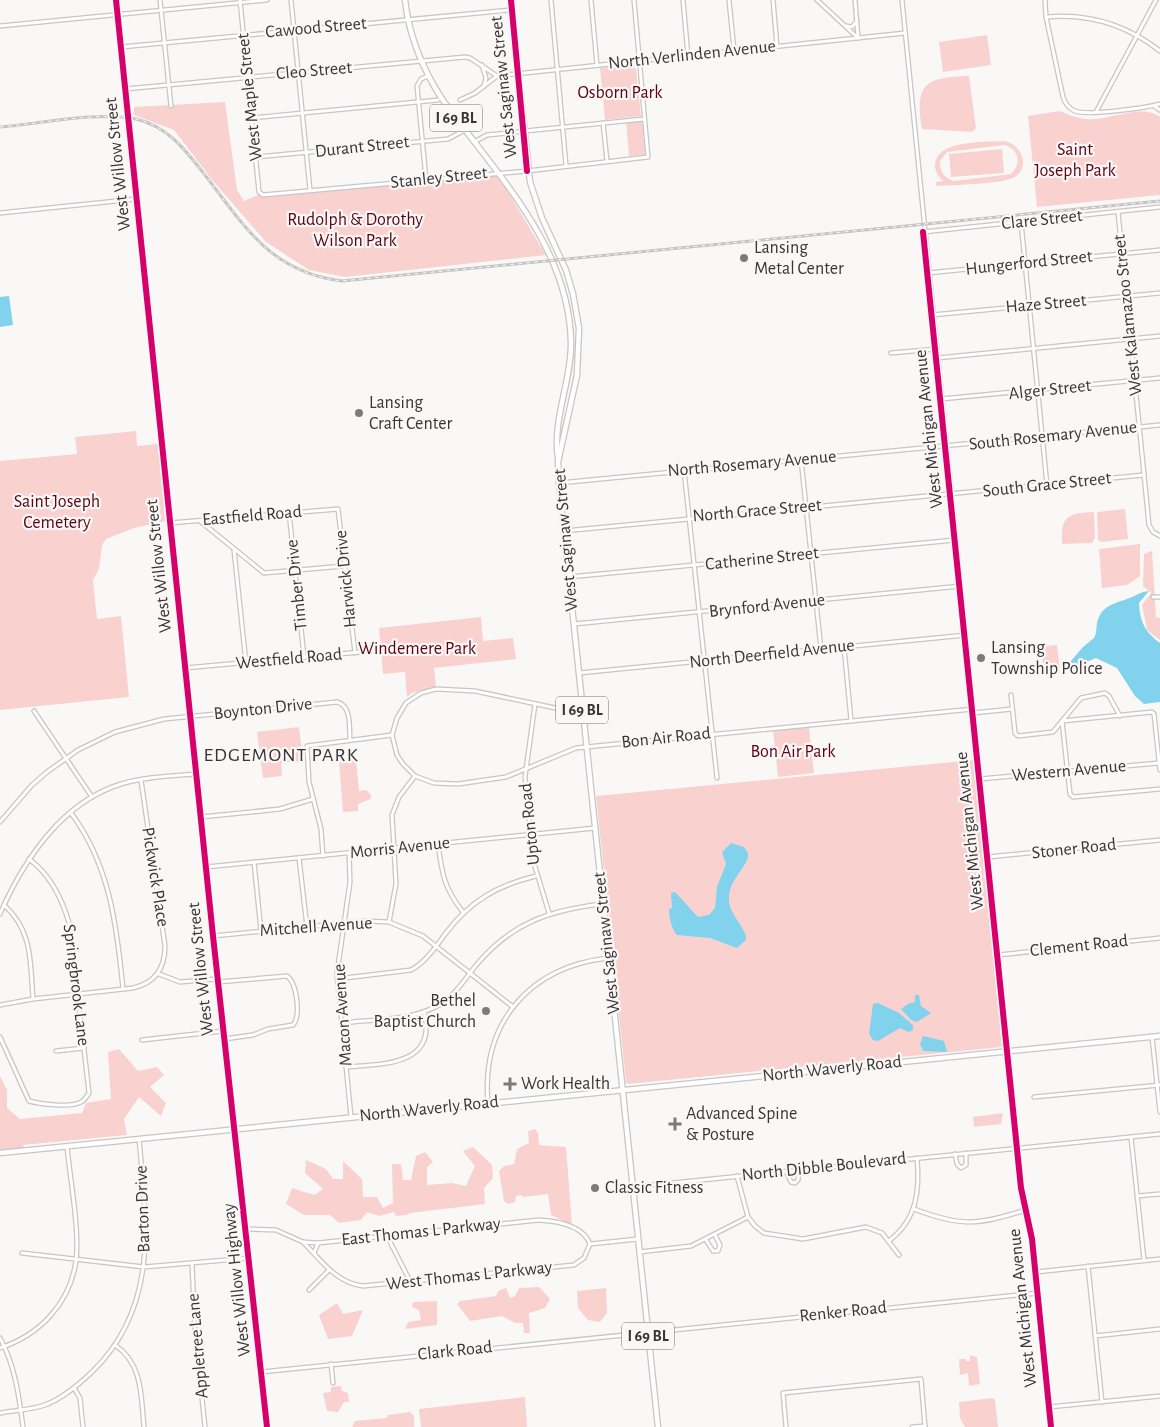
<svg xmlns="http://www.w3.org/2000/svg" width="1160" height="1427" font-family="'Alegreya Sans',sans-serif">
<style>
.green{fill:#f9d2d0;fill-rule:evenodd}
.water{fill:#81d2ec}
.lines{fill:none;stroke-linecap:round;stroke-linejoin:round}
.minor-casing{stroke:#c7c5c5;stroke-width:5.5}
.major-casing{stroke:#c7c5c5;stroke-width:7}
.minor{stroke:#fefefe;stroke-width:3}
.major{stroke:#fefefe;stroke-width:4.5}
.rail-casing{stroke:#c5c4c4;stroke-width:3}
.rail{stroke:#fbf7f6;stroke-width:1;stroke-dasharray:4;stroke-linecap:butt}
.cycleway-casing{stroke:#fbf7f6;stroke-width:9}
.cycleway{stroke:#d6006c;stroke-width:6}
.poi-dot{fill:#7c7a7a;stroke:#fbf7f6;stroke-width:2}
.labels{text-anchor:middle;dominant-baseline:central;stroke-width:4.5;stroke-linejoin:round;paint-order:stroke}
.shield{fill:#fbf7f6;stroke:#727070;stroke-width:1}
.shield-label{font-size:16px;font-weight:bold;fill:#383636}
.street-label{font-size:18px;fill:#383636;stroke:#fbf7f6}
.park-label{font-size:18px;fill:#5b0312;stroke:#fbf7f6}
.poi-label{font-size:18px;fill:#383636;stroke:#fbf7f6;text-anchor:start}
.quarter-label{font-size:20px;letter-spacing:1px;fill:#383636;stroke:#fbf7f6}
</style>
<rect width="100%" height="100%" fill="#faf8f7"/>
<!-- green -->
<g class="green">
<path d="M987,35L991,65L943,72L939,42Z"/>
<path d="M630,66L636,69L641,116L605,120L600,68Z"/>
<path d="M969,76L976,128L972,132L922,129C914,83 926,77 969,76Z"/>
<path d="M225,102L237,190L244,201L260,194L496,172L546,255L345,277L309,270L266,242L213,181L174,130L134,115V107Z"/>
<path d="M1060,111C1071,116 1082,120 1095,119C1114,118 1143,104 1160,117V195L1037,207L1028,116Z"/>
<path d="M642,120L645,155L629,156L626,122Z"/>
<path d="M1005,141C1021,145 1031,165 1015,177C1004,184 952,185 936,186V182L943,181C937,175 933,169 936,160C942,140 987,142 1005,141ZM1004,145C1019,149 1022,164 1011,174L954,181C944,178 940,172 940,161L947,152Z"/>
<path d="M1002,149L1004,173L951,177L949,154Z"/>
<path d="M136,431L137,446L158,444L165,521L134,528L106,539L102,545L99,569L93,580L97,619L121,616L129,697L0,710V461L77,454L75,437Z"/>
<path d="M1125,509L1128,539L1101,542L1098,540L1097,512Z"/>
<path d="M1094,512L1095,538L1092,543L1062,544C1060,516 1068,513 1094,512Z"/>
<path d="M1140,544V576L1127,585L1102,588L1099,549Z"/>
<path d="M1152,551L1156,617L1160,618V640L1147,630L1142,605L1151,593L1143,586L1144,554Z"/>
<path d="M481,617L483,641L513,638L516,659L434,668L436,687L412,693L407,697L405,672L383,674L379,628Z"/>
<path d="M1057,645L1060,673L1044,675L1041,646Z"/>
<path d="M299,727L303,761L281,763L282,776L263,778L257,732Z"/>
<path d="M809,727L814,773L778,777L773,730Z"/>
<path d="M356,760L359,791L366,790L371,795V799L358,804V811L343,812L339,761Z"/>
<path d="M974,760L1002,1047L628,1084L626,1082L596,796Z"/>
<path d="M119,1049L138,1071L157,1067L164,1075L150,1087L166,1103L161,1116L139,1097L124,1119L127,1135L23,1145L24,1148L0,1150V1076L7,1090V1108L20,1119L82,1113L86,1103L111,1099L108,1052Z"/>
<path d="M1003,1113L1001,1124L974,1127L973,1117Z"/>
<path d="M535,1129L538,1133L539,1145L566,1147L572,1225L551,1215L548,1194L523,1197L521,1195L516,1196L515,1202L508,1204L504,1201L499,1171L504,1166L514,1164L517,1149L529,1143L528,1131Z"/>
<path d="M473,1147L492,1165L493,1178L484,1188L485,1204L410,1213L407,1215L396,1216L394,1212L379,1216L367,1212L361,1220L339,1223L330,1215H304L286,1204L292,1188L314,1195L323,1189L305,1173L306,1160L326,1169L333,1179H343V1161L362,1179L363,1197H377L383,1208L393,1203L392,1164H401L403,1180H411L416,1156L425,1152L433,1162L427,1167V1185L452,1183L466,1186L475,1166L463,1151Z"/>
<path d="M539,1287L550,1299L545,1308L529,1313L530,1333H524L523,1323H515L502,1316L470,1321L457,1304L460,1301L496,1296L498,1291L506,1288L510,1298L515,1296L519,1288Z"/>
<path d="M606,1288L607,1313L600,1322L588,1320L578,1308L577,1291Z"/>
<path d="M437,1301V1325L405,1329L408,1322L421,1320L419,1310L412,1307L413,1302Z"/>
<path d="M337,1303L343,1314L363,1310L352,1336L328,1339L319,1315Z"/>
<path d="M970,1355L977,1357L980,1384L969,1386L968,1373L960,1375L959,1359H966V1361H970Z"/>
<path d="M341,1386L342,1391L348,1393L349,1402H344L338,1412L327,1411L323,1393L331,1392V1387Z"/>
<path d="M525,1397L527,1427H421L419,1409Z"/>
<path d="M993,1398L995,1400L998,1427H965L960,1418L959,1402Z"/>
<path d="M410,1412L414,1416V1427H352L355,1421L387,1418L388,1415Z"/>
</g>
<!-- water -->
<g class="water">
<path d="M9,296L13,325L0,327V297Z"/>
<path d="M1149,591L1139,603C1140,622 1145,632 1160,643V702L1144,704L1135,696L1117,668L1096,658L1067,670L1071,661L1083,647L1094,638C1097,633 1096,628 1097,623C1101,606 1113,604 1127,599C1136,596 1139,592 1149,591Z"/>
<path d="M731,843L744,847L748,853C749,867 729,878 729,898C728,915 748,929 746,940L737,948L710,938L677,935C672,930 669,917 669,909L672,908L671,893L675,892L698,917L709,915L715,908L717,887L726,864L722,852Z"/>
<path d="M915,995H919L921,1006L931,1013L917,1022L911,1020L901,1009L908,1004L915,1002Z"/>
<path d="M878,1003L899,1013L913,1025V1030L909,1032L900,1028L878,1041L873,1040L869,1034L873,1004Z"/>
<path d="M923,1036L944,1041L947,1052L923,1051L920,1044Z"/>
</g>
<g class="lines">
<!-- minor casing -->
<g class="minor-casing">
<g id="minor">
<path d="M116,0L213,936L267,1427"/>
<path d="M160,0L171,106"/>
<path d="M240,0L259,192L263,195L527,171L648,157L634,0"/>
<path d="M291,0L310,190"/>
<path d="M551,0L566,165"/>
<path d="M591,0L597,65"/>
<path d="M683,0L688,56"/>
<path d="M729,0L734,50"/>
<path d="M773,0L777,46"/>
<path d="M817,0L858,38"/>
<path d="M855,0L858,37"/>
<path d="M902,0L1021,1188L1032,1239L1051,1427"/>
<path d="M1045,0L1046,17L1063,97C1065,103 1068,108 1075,111C1089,116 1144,108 1160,104"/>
<path d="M1046,17C1088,13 1127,25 1160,51"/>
<path d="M0,26L267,0"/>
<path d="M846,26L852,27L857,21"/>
<path d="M121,47L511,10"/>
<path d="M482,65L486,78L484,86"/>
<path d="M125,89L465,57L470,58L497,76"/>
<path d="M460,100L475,93L497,76L905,33"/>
<path d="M1154,106L1160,110"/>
<path d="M1096,112L1156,0"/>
<path d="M252,118L438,100"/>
<path d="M603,123L607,161"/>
<path d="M474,142L487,135L644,119"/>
<path d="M256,157L448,139L465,130"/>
<path d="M426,179L417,86L421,79L428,76"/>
<path d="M1118,212L1149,525L1153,532L1160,536"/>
<path d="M0,213L136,199"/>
<path d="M1021,222L1047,485"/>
<path d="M923,232L1160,207"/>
<path d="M928,273L1160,250"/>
<path d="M932,315L1160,293"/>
<path d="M891,353L936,349"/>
<path d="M937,358L1160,336"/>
<path d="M941,399L1160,378"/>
<path d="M801,459L821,649"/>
<path d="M684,470L717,778"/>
<path d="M559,483L1160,425"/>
<path d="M289,512L304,657"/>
<path d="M200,521L264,573L344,566"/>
<path d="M170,523L338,509L355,653"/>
<path d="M564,531L1144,475"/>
<path d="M234,550L246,663"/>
<path d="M569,577L955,540"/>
<path d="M1153,597H1160"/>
<path d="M574,624L961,586"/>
<path d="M844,647L851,720"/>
<path d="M185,668L394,649"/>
<path d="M579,673L966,635"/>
<path d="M1011,695L1015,733L1018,736L1053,732L1062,721L1152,712L1154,714L1160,770"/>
<path d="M535,704L525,777L533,860L549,913"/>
<path d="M582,709H560L475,691L436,689L421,693L406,703L397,718L392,735L397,755L403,764L415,776L434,783L458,784L506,777L576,748L973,709"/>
<path d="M34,711L92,797"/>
<path d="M973,713L1012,709"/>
<path d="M1120,716L1109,696L1105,693L1081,698L1062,721L1070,794L1073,797L1160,789"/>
<path d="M980,779L1159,763"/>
<path d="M71,813C110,865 117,927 123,989"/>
<path d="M201,817L280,809L313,799"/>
<path d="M0,822L32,785L47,772L78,750L115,732L164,719L337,702C352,706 349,727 350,740"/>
<path d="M438,844C442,874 444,888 463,912"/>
<path d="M349,853L350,882L337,973L351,1117"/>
<path d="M323,856L321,829L309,782L307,746L392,735"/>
<path d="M988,857L1160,840"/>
<path d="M299,858L307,927"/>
<path d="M254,862L261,931"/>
<path d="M206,867L595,828"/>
<path d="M4,905C33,931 30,962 33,998"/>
<path d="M0,914C23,861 62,802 121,784C144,777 171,776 196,774"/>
<path d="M389,922L396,884L392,815L399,797L415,776"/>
<path d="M213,936L365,921L389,922L423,936L513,1007"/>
<path d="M998,955L1160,938"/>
<path d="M159,974L180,982L217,979"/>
<path d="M337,979L411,970C426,962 436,946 446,933C470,901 498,885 536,876"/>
<path d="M218,982L287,976C297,983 301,1016 293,1025L268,1029L253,1035L224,1039"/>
<path d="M0,1005L33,999L133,988C155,983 165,969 165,946L141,780"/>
<path d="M342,1023C374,1019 411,1021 439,1005C456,995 466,977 478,963C513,922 551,910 602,904"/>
<path d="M0,1037L29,1101C40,1104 71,1108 81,1102C85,1100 87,1096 89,1093L70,926C63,901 51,875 29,859"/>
<path d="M1152,1037L1160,1112"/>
<path d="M142,1040L223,1031"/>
<path d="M56,1051L84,1048"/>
<path d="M346,1067C382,1064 438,1066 424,1012"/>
<path d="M1034,1097L1160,1085"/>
<path d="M488,1103C481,1023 529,967 608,958"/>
<path d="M1131,1137L1144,1260"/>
<path d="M955,1154L957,1164L961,1168L966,1165V1153"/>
<path d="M786,1171L791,1182L795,1183L798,1180L799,1170"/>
<path d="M737,1176L748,1217L755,1226L764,1233L803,1239L866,1227L882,1233L899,1255"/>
<path d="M632,1187L1160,1134"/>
<path d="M1137,1196L1160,1194"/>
<path d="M914,1209C961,1227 977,1225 1026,1210"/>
<path d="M246,1229L276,1230L303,1242L318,1243L539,1220C556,1221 583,1225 590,1244"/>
<path d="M387,1236L410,1281"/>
<path d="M706,1240L713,1251H718L720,1245L715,1235"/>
<path d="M890,1240C917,1219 920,1190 917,1158"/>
<path d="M303,1242C321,1260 336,1283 363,1286L574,1265L584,1258L590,1244"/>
<path d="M590,1244L638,1239"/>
<path d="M639,1252L691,1246L748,1217"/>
<path d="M22,1253L144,1267L249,1258"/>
<path d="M314,1253L318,1243"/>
<path d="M192,1264L195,1329L205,1427"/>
<path d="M1088,1266L1102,1402"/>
<path d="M1036,1272L1160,1259"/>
<path d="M309,1290L329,1270"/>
<path d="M1095,1336L1160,1329"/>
<path d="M0,1338C15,1365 19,1396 23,1427"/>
<path d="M115,1345C143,1364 141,1396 144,1427"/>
<path d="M0,1348C40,1335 70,1303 76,1261C80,1232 70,1178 67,1147"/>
<path d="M331,1364L333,1383"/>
<path d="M261,1372L1038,1293"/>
<path d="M74,1388L80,1398L83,1427"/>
<path d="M1049,1407L1160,1396"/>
<path d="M0,1413C15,1410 31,1410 45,1405C63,1398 78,1385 92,1372C159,1307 147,1224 139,1139"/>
<path d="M786,1427L783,1393L921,1379L925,1427"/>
<path d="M912,1427L925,1426"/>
</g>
</g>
<!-- major casing -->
<g class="major-casing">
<g id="major">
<path d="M405,0C409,36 422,68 442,99C495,173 569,245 571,342C572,380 552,419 558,458"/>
<path d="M511,0L530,182L542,218L566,270L573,294L579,328L577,375L558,462L559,483L658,1427"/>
<path d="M0,1153L1160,1036"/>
</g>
</g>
<!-- minor -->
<use href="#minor" class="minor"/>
<!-- major -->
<use href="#major" class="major"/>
<!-- rail casing -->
<g class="rail-casing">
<path id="rail" d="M0,127C37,124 102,111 136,119C166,126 183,147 201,170C243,223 268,272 342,281L1160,201"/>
</g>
<!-- rail -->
<use href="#rail" class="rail"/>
<!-- cycleway casing -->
<g class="cycleway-casing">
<g id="cycleway">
<path d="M116,0L213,936L267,1427"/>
<path d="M511,0L527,171"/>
<path d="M923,232L1021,1188L1032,1239L1051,1427"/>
</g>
</g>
<!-- cycleway -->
<use href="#cycleway" class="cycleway"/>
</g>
<!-- markers -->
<g class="poi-dot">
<circle cx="744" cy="258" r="5"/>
<circle cx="359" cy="413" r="5"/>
<circle cx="981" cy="658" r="5"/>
<circle cx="486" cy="1011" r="5"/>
<path d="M507.5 1076.5h5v5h5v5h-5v5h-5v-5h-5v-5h5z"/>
<path d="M672.5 1116.5h5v5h5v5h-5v5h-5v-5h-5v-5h5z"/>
<circle cx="595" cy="1188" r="5"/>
</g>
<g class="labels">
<!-- shield labels -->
<g class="shield">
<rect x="430" y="104.5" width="52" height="27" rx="4"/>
<rect x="556" y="696.5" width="52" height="27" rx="4"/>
<rect x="622" y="1322.5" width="52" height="27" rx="4"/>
</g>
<g class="shield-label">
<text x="456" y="118">I 69 BL</text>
<text x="582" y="710">I 69 BL</text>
<text x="648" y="1336">I 69 BL</text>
</g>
<!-- street labels -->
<g class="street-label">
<text transform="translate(316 28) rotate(-5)">Cawood Street</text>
<text transform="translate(692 55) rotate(-6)">North Verlinden Avenue</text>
<text transform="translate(314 71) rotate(-5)">Cleo Street</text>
<text transform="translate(504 87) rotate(-96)">West Saginaw Street</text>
<text transform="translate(250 97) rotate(-96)">West Maple Street</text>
<text transform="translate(362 147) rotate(-6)">Durant Street</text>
<text transform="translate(118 164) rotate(-96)">West Willow Street</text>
<text transform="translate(439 178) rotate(-6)">Stanley Street</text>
<text transform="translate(1042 220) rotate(-6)">Clare Street</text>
<text transform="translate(1029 263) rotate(-6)">Hungerford Street</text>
<text transform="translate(1046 304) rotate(-5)">Haze Street</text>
<text transform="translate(1128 315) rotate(-96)">West Kalamazoo Street</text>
<text transform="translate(1050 390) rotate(-6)">Alger Street</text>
<text transform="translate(929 429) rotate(-96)">West Michigan Avenue</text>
<text transform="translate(1053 436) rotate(-6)">South Rosemary Avenue</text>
<text transform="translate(752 464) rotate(-5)">North Rosemary Avenue</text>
<text transform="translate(1047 485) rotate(-6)">South Grace Street</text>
<text transform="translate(757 511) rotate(-5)">North Grace Street</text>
<text transform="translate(252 516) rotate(-5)">Eastfield Road</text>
<text transform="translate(566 540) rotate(-95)">West Saginaw Street</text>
<text transform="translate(762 559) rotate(-6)">Catherine Street</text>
<text transform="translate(159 566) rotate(-96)">West Willow Street</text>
<text transform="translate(346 579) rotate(-96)">Harwick Drive</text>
<text transform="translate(297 585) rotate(-96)">Timber Drive</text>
<text transform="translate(767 606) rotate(-6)">Brynford Avenue</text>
<text transform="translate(772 654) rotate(-6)">North Deerfield Avenue</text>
<text transform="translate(289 659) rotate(-5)">Westfield Road</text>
<text transform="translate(263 709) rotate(-6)">Boynton Drive</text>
<text transform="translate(666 738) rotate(-6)">Bon Air Road</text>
<text transform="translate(1069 771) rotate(-5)">Western Avenue</text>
<text transform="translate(530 824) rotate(-96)">Upton Road</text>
<text transform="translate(970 831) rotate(-96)">West Michigan Avenue</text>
<text transform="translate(400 848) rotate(-6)">Morris Avenue</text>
<text transform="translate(1074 849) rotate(-6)">Stoner Road</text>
<text transform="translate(155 877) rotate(81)">Pickwick Place</text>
<text transform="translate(316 927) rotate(-4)">Mitchell Avenue</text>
<text transform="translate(607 943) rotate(-96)">West Saginaw Street</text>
<text transform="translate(1079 946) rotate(-6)">Clement Road</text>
<text transform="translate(201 969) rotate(-96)">West Willow Street</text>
<text transform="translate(76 985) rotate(83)">Springbrook Lane</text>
<text transform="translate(343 1015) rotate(-94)">Macon Avenue</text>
<text transform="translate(832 1069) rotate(-6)">North Waverly Road</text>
<text transform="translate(429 1109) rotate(-6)">North Waverly Road</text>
<text transform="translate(824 1167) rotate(-6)">North Dibble Boulevard</text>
<text transform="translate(143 1209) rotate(-92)">Barton Drive</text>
<text transform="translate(421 1232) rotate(-6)">East Thomas L Parkway</text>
<text transform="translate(469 1276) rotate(-6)">West Thomas L Parkway</text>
<text transform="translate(237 1280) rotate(-96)">West Willow Highway</text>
<text transform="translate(1023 1308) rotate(-96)">West Michigan Avenue</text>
<text transform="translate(843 1312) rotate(-6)">Renker Road</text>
<text transform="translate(198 1346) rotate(-95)">Appletree Lane</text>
<text transform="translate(455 1351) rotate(-6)">Clark Road</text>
</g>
<!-- park labels -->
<g class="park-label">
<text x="620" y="93">Osborn Park</text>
<text x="1075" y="150">Saint<tspan x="1075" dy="21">Joseph Park</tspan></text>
<text x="355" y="220">Rudolph &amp; Dorothy<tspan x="355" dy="21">Wilson Park</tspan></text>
<text x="57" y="502">Saint Joseph<tspan x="57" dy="21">Cemetery</tspan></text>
<text x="417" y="649">Windemere Park</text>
<text x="793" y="752">Bon Air Park</text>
</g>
<!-- poi labels -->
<g class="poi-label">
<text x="754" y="248">Lansing<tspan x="754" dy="21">Metal Center</tspan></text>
<text x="369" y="403">Lansing<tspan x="369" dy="21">Craft Center</tspan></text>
<text x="991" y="648">Lansing<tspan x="991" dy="21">Township Police</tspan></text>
<text x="476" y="1001" text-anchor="end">Bethel<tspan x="476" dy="21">Baptist Church</tspan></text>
<text x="521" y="1084">Work Health</text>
<text x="686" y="1114">Advanced Spine<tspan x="686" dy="21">&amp; Posture</tspan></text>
<text x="605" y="1188">Classic Fitness</text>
</g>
<!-- quarter labels -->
<g class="quarter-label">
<text x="281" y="755">EDGEMONT PARK</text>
</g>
</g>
</svg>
